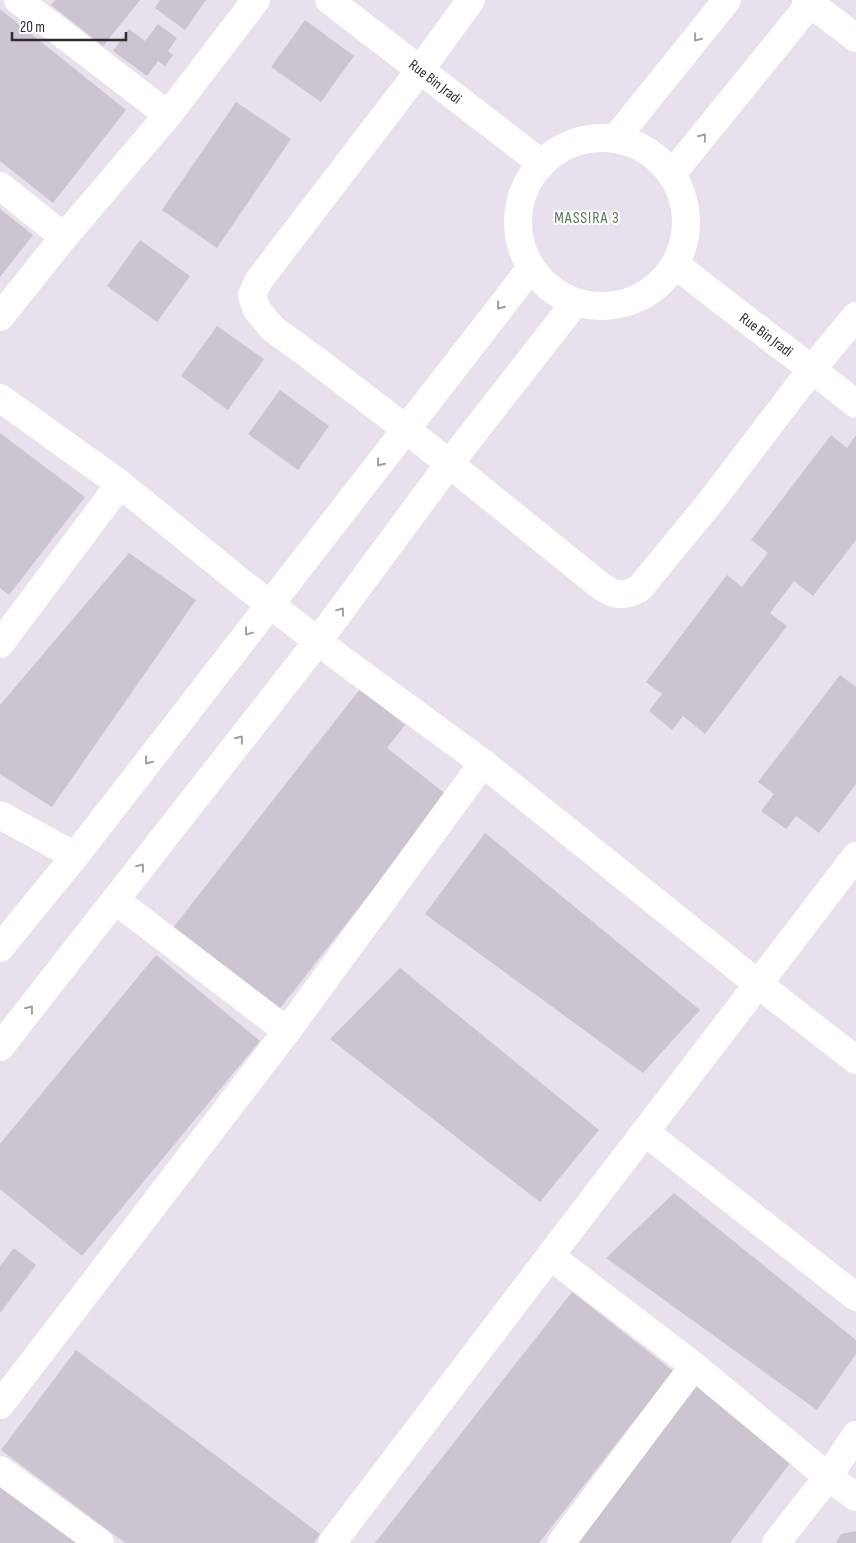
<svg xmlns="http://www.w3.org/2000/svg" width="856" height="1543" font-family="'Sofia Sans Condensed',sans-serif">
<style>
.building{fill:#ccc4d0}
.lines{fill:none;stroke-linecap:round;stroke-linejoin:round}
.pedestrian{stroke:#fff;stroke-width:28}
.minor{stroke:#fff;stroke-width:28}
.oneway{stroke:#a0a0a0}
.labels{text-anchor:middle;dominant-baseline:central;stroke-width:4;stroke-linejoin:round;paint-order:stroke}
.street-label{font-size:15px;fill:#2c2c2c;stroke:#fff}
.neighbourhood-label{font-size:16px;letter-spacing:1px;fill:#527b4f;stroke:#fff}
</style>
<rect width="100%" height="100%" fill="#e9e0ed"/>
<!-- building -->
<g class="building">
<path d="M55,0H140L103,46L51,5Z"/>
<path d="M160,0H206L185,30L155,8Z"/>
<path d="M0,9L126,110L53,203L0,161Z"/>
<path d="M305,20L354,56L321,102L271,67Z"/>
<path d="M158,24L177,38L168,51L173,55L165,66L158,61L147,76L113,51L129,29L145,41Z"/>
<path d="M236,102L291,139L217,248L162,210Z"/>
<path d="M0,209L33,235L0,277Z"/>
<path d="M140,240L190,276L157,322L107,286Z"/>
<path d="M217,326L264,359L228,410L181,376Z"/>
<path d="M280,390L329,426L298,470L248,434Z"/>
<path d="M0,433L85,497L9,595L0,588Z"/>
<path d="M831,435L847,448L856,435V540L813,596L794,581L770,613L787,626L705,734L683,716L672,730L649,711L662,694L646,682L727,575L742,587L768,553L751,540Z"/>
<path d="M129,553L196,600L52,807L0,774V705Z"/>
<path d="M840,675L856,687V784L819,833L796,816L786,829L761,811L774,794L758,782Z"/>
<path d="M360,689L405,725L387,748L447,795L278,1011L172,929Z"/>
<path d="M485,833L700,1010L643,1073L425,914Z"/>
<path d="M156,955L260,1041L82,1256L0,1189V1144Z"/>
<path d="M400,968L599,1130L540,1202L330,1039Z"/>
<path d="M674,1193L856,1340V1354L817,1410L606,1258Z"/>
<path d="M14,1248L36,1265L0,1313V1266Z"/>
<path d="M572,1292L673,1371L539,1543H375Z"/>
<path d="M76,1350L320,1534L314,1543H125L1,1450Z"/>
<path d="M696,1385L793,1459L730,1543H577Z"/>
<path d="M0,1478L84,1543H0Z"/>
<path d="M856,1531V1543H836L841,1534Z"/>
</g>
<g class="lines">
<!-- pedestrian -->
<path class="pedestrian" d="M0,1405L287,1031L483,763"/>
<!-- minor -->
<g class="minor">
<path d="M18,0L168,115"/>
<path d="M329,0L541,163"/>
<path d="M471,0L420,70L259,280L252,295L257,310L273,329L309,355L406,429L602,587C616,596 625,597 640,588L712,500L812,369L856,316"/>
<path d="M806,0L856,38"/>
<circle cx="602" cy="222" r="84"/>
<path d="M616,138L727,0"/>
<path d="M672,174L813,0"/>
<path d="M0,186L64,237"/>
<path d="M676,265C735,312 797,357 856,404"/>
<path d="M0,317L64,237L168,115L256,0"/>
<path d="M0,398L120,484L242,583L345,662L483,763L758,984L856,1060"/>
<path d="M0,644L120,484"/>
<path d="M0,815L75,856"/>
<path d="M115,900L287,1031"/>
<path d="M0,948L75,856L531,268"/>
<path d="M0,1047L318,641L449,464L575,303"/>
<path d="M645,1132L856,1297"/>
<path d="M550,1256L694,1366L828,1477L856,1497"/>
<path d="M0,1470L100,1543"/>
<path d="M332,1543L550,1256L856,856"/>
<path d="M561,1543L694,1366"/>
<path d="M776,1543L828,1477L856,1435"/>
</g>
</g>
<!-- one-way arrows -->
<defs><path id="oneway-chevron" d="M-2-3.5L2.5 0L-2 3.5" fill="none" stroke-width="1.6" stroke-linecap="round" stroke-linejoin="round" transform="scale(1.25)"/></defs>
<g class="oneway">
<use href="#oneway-chevron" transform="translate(697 38) rotate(129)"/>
<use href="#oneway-chevron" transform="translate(703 137) rotate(-51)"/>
<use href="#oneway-chevron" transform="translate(500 306) rotate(129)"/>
<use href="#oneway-chevron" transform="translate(380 463) rotate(128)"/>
<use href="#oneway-chevron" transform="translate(341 611) rotate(-53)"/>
<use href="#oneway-chevron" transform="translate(248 632) rotate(127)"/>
<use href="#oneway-chevron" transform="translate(240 739) rotate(-52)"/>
<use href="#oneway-chevron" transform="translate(148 761) rotate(128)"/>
<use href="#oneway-chevron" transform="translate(141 867) rotate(-52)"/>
<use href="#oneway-chevron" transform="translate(30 1009) rotate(-52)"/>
</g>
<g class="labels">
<!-- street labels -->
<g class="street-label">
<text transform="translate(435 82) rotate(38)">Rue Bin Jradi</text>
<text transform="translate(766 335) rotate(37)">Rue Bin Jradi</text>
</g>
<!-- neighbourhood labels -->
<g class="neighbourhood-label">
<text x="587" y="218">MASSIRA 3</text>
</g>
</g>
<!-- scale -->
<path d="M12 32v8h114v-8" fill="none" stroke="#2c2c2c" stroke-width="2.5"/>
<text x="20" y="32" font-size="15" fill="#2c2c2c" stroke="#ffffff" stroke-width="4" paint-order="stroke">20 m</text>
</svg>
